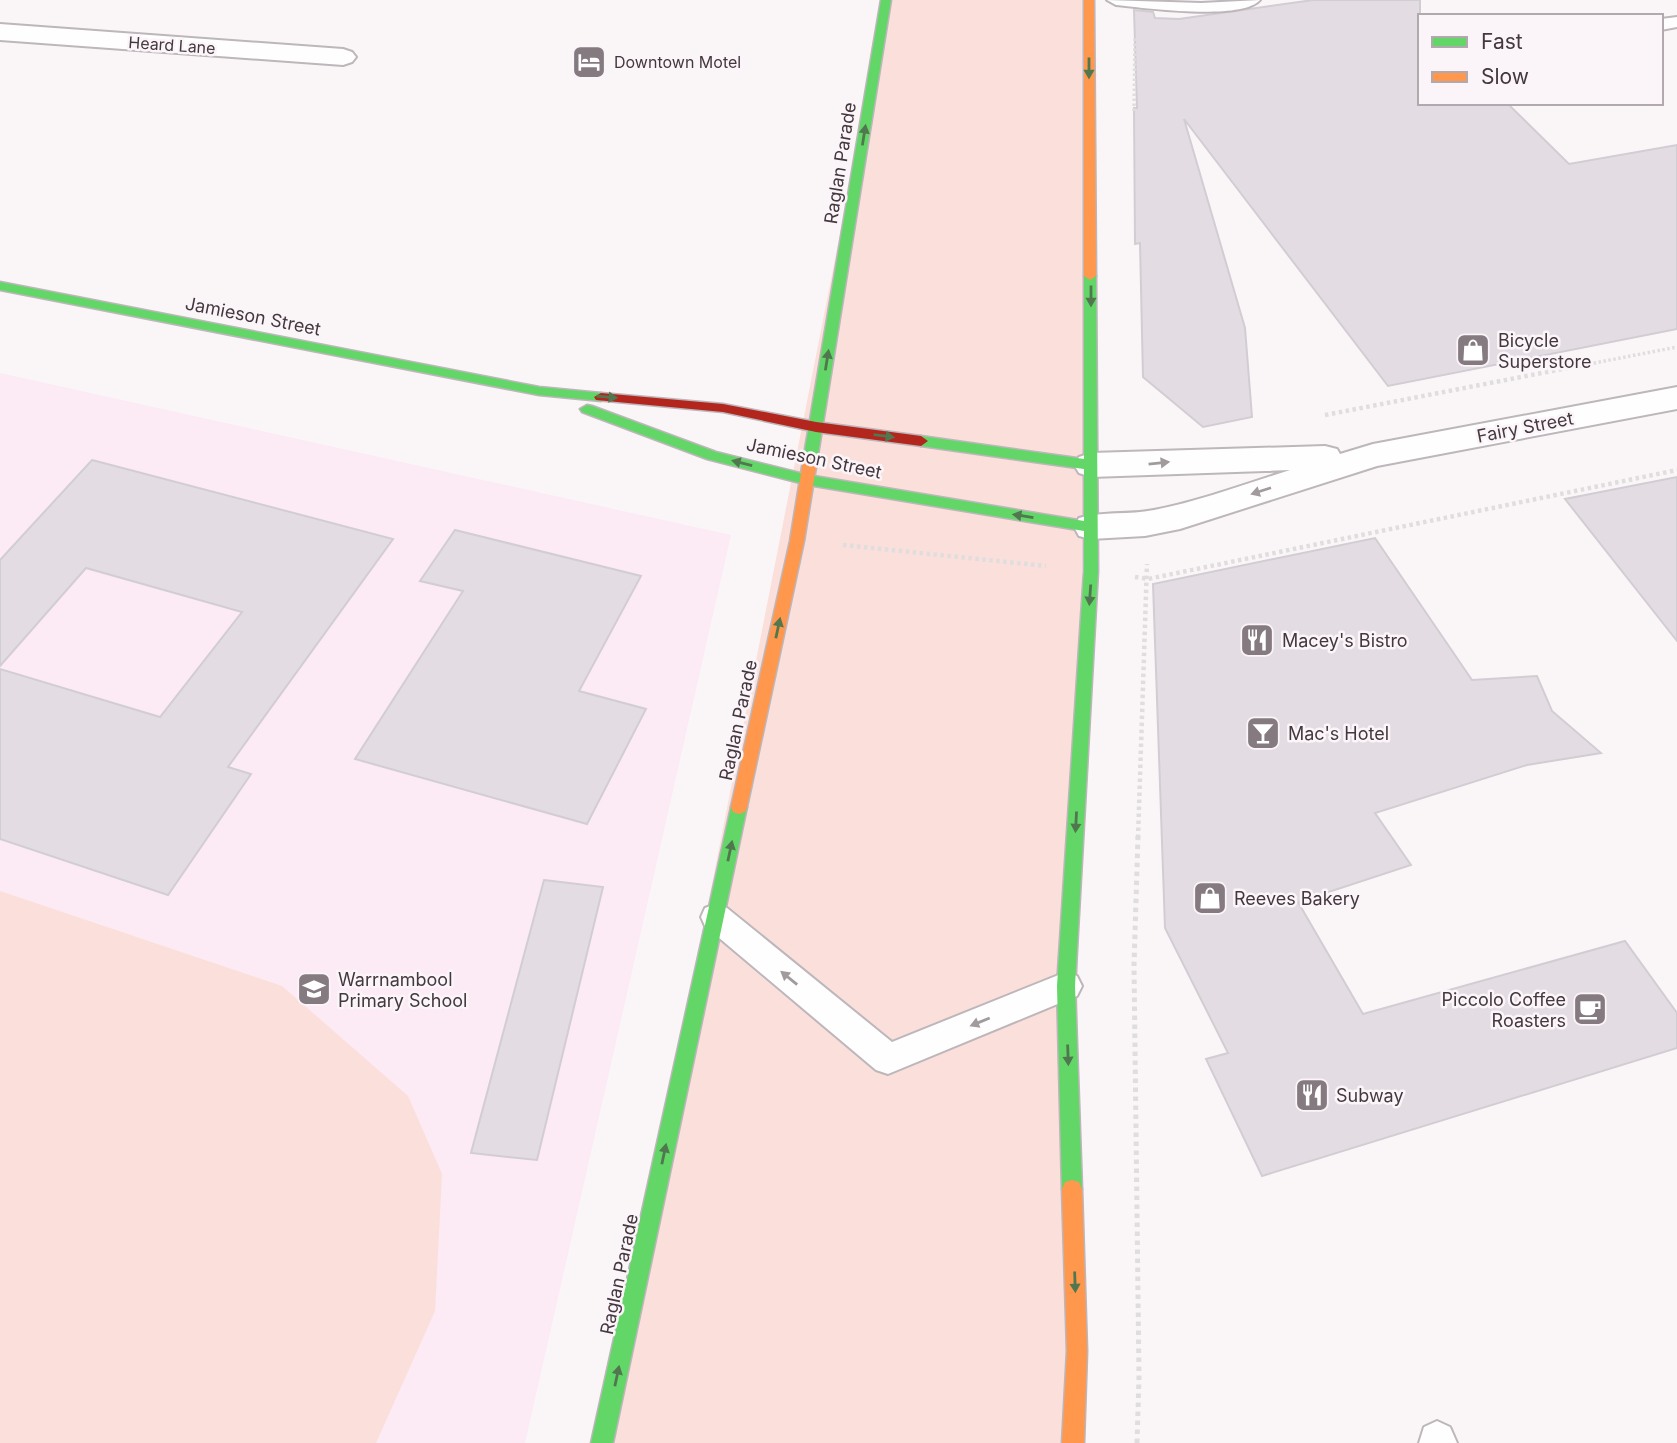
<svg xmlns="http://www.w3.org/2000/svg" width="1677" height="1443" font-family="Inter,sans-serif">
<style>
.built{fill:#fceaf5}
.green{fill:#fbdfdb}
.building{fill:#e3dde3;stroke:#d2cdd3;stroke-width:2}
.lines{fill:none;stroke-linecap:round;stroke-linejoin:round}
.lane-casing{stroke:#bdb6ba;stroke-width:4}
.street-casing{stroke:#bdb6ba;stroke-width:4}
.fast-casing{stroke:#bdb6ba;stroke-width:3}
.slow-casing{stroke:#bdb6ba;stroke-width:3}
.jam-casing{stroke:#bdb6ba;stroke-width:3}
.path-far2{stroke:#e0ddde;stroke-width:3.5;stroke-dasharray:2.5 2.5;stroke-linecap:butt}
.path-far1{stroke:#e0ddde;stroke-width:4.5;stroke-dasharray:3.5 3.5;stroke-linecap:butt}
.path{stroke:#e0ddde;stroke-width:5;stroke-dasharray:4.5 4.5;stroke-linecap:butt}
.lane{fill:#fefefe;fill-rule:evenodd}
.street{fill:#fefefe;fill-rule:evenodd}
.fast{fill:#63d668;fill-rule:evenodd}
.slow{fill:#ff974d;fill-rule:evenodd}
.jam{fill:#b3261e;fill-rule:evenodd}
.oneway{fill:#50774f}
.oneway2{fill:#a19b9e}
.labels{text-anchor:middle;dominant-baseline:central;stroke-width:5;stroke-linejoin:round;paint-order:stroke}
.far-street-label{font-size:16px;fill:#44383f;stroke:#fbf5f9}
.far-poi-label{font-size:16px;fill:#44383f;stroke:#fbf5f9;text-anchor:start}
.street-label{font-size:18px;fill:#44383f;stroke:#fbf5f9}
.poi-label{font-size:18px;fill:#44383f;stroke:#fbf5f9;text-anchor:start}
</style>
<rect width="100%" height="100%" fill="#faf6f8"/>
<!-- built -->
<path class="built" d="M0,373L731,535L525,1443H0Z"/>
<!-- green -->
<g class="green">
<path d="M886,0H1088L1073,1443H602Z"/>
<path d="M0,891L282,986L408,1096L442,1174L435,1311L376,1443H0Z"/>
</g>
<!-- building -->
<g class="building">
<path d="M1313,0H1420V103H1507L1569,164L1677,145V329L1388,386L1184,119L1245,328L1252,417L1203,427L1143,377L1140,243L1135,244L1134,108H1137L1134,10L1153,12L1155,18L1179,19Z"/>
<path d="M92,460L393,539L228,767L251,774L168,895L0,839V669L160,717L242,612L86,568L0,666V560Z"/>
<path d="M1677,477V641L1565,499Z"/>
<path d="M455,530L641,576L579,691L646,709L587,824L355,759L463,591L420,581Z"/>
<path d="M1375,538L1472,680L1537,676L1552,711L1601,753L1527,765L1375,813L1411,865L1298,902L1363,1014L1625,941L1677,1013V1048L1262,1176L1206,1059L1228,1053L1165,928L1153,584Z"/>
<path d="M544,880L603,887L537,1160L471,1153Z"/>
</g>
<g class="lines">
<!-- lane casing -->
<g class="lane-casing">
<g id="lane">
<path d="M1107,0L1201,3L1260,0C1242,21 1144,8 1116,5Z"/>
<path d="M1677,17V27L1661,30V19Z"/>
<path d="M716,904L727,908L892,1042L1066,972L1077,976L1082,986L1077,996L888,1074L876,1070L705,926L701,917L705,908Z"/>
<path d="M1437,1421L1450,1427L1457,1443H1419L1424,1427Z"/>
</g>
</g>
<!-- street casing -->
<g class="street-casing">
<g id="street">
<path d="M0,24L343,49L352,52L356,57L352,62L343,65L0,40Z"/>
<path d="M1677,387V409L1377,466L1180,529L1145,536L1091,539L1079,536L1074,527L1079,518C1103,511 1129,515 1154,510C1200,501 1245,484 1290,470L1091,477L1079,473L1074,465L1079,457L1091,453L1325,446L1337,449L1340,454L1373,444Z"/>
</g>
</g>
<!-- fast casing -->
<g class="fast-casing">
<g id="fast">
<path d="M881,0H891L817,461L810,466L803,461Z"/>
<path d="M1090,272L1096,276L1098,571L1075,986L1082,1189L1079,1196L1072,1198L1065,1196L1062,1189L1057,986L1084,571V531L808,485L707,459L582,412L580,409L587,405L592,406L716,452L808,475L1084,521V469L921,446L914,441L921,436L1084,459V276Z"/>
<path d="M0,282L539,387L601,393L608,397L601,401L539,395L0,290Z"/>
<path d="M739,800L745,802L747,807L613,1443H591L731,807L733,802Z"/>
</g>
</g>
<!-- slow casing -->
<g class="slow-casing">
<g id="slow">
<path d="M1084,0H1094L1096,276L1090,280L1084,276Z"/>
<path d="M810,456L817,461L804,541L747,807L745,812L739,814L733,812L731,807L790,541L803,461Z"/>
<path d="M1072,1180L1079,1182L1082,1189L1087,1351L1084,1443H1062L1067,1351L1062,1189L1065,1182Z"/>
</g>
</g>
<!-- jam casing -->
<g class="jam-casing">
<path id="jam" d="M601,393L723,404L816,422L921,436L928,441L921,446L816,432L723,412L596,400L594,397Z"/>
</g>
<!-- path-far2 -->
<g class="path-far2">
<path d="M1134,111L1135,36"/>
<path d="M1574,367L1677,347"/>
</g>
<!-- path-far1 -->
<g class="path-far1">
<path d="M1325,415L1583,365"/>
<path d="M843,545L1046,566"/>
<path d="M1135,577L1148,579L1677,470"/>
<path d="M1138,838L1147,564"/>
</g>
<!-- path -->
<path class="path" d="M1137,1443L1139,1377L1134,965L1138,836"/>
<!-- lane -->
<use href="#lane" class="lane"/>
<!-- street -->
<use href="#street" class="street"/>
<!-- fast -->
<use href="#fast" class="fast"/>
<!-- slow -->
<use href="#slow" class="slow"/>
<!-- jam -->
<use href="#jam" class="jam"/>
</g>
<!-- one-way arrows -->
<defs><path id="oneway-solid" d="M-6-.8H1V-3.2L6.5 0L1 3.2V.8H-6Z" transform="scale(1.75)"/></defs>
<g class="oneway">
<use href="#oneway-solid" transform="translate(1089 68) rotate(90)"/>
<use href="#oneway-solid" transform="translate(864 135) rotate(-81)"/>
<use href="#oneway-solid" transform="translate(1091 296) rotate(90)"/>
<use href="#oneway-solid" transform="translate(827 360) rotate(-81)"/>
<use href="#oneway-solid" transform="translate(607 397) rotate(5)"/>
<use href="#oneway-solid" transform="translate(884 436) rotate(7)"/>
<use href="#oneway-solid" transform="translate(742 463) rotate(-166)"/>
<use href="#oneway-solid" transform="translate(1023 516) rotate(-171)"/>
<use href="#oneway-solid" transform="translate(1090 595) rotate(94)"/>
<use href="#oneway-solid" transform="translate(778 628) rotate(-78)"/>
<use href="#oneway-solid" transform="translate(1076 822) rotate(93)"/>
<use href="#oneway-solid" transform="translate(730 851) rotate(-78)"/>
<use href="#oneway-solid" transform="translate(1068 1055) rotate(88)"/>
<use href="#oneway-solid" transform="translate(664 1154) rotate(-78)"/>
<use href="#oneway-solid" transform="translate(1075 1282) rotate(88)"/>
<use href="#oneway-solid" transform="translate(617 1376) rotate(-78)"/>
</g>
<g class="oneway2">
<use href="#oneway-solid" transform="translate(1159 463) rotate(-6)"/>
<use href="#oneway-solid" transform="translate(1261 491) rotate(162)"/>
<use href="#oneway-solid" transform="translate(789 978) rotate(-141)"/>
<use href="#oneway-solid" transform="translate(980 1022) rotate(158)"/>
</g>
<!-- icons -->
<defs>
<g id="hotel-square" transform="scale(1.75)"><rect x="-9" y="-9" width="18" height="18" rx="4" fill="#847a80" stroke="#fbf5f9"/><path d="M-6-4.5h1.5V1H6V5H4.5V3h-9V5H-6ZM-4 0a1.8 1.8 0 1 1 3.6 0ZM.5 0V-2.5h3Q6-2.5 6 0Z" fill="#fff"/></g>
<g id="shop-square" transform="scale(1.75)"><rect x="-9" y="-9" width="18" height="18" rx="4" fill="#847a80" stroke="#fbf5f9"/><path d="M-5-2.5h2.3a2.7 3.5 0 0 1 5.4 0H5L5.5 6h-11ZM-1.5-2.5h3a1.5 2.3 0 0 0-3 0Z" fill="#fff"/></g>
<g id="restaurant-square" transform="scale(1.75)"><rect x="-9" y="-9" width="18" height="18" rx="4" fill="#847a80" stroke="#fbf5f9"/><path d="M-5-6h1v4h1v-4h1v4h1v-4h1v5L-1.5 .5V6h-2V.5L-5-1ZM5-6V6H3V1.5H1.5Q1.5-4 5-6Z" fill="#fff"/></g>
<g id="bar-square" transform="scale(1.75)"><rect x="-9" y="-9" width="18" height="18" rx="4" fill="#847a80" stroke="#fbf5f9"/><path d="M-6-5H6L.8 .8V4.5H3.5V6h-7V4.5H-.8V.8Z" fill="#fff"/></g>
<g id="school-square" transform="scale(1.75)"><rect x="-9" y="-9" width="18" height="18" rx="4" fill="#847a80" stroke="#fbf5f9"/><path d="M0-5L7-2L0 1L-7-2ZM-4 1L0 2.5L4 1V4Q0 6-4 4Z" fill="#fff"/></g>
<g id="cafe-square" transform="scale(1.75)"><rect x="-9" y="-9" width="18" height="18" rx="4" fill="#847a80" stroke="#fbf5f9"/><path d="M-5.5-4.5H6V0H3Q3 3.5 0 3.5H-2.5Q-5.5 3.5-5.5 0ZM3-3.2v2h1.7v-2ZM-6 4.5H4V6H-6Z" fill="#fff"/></g>
</defs>
<g fill-rule="evenodd">
<use href="#hotel-square" x="589" y="62"/>
<use href="#shop-square" x="1473" y="350"/>
<use href="#restaurant-square" x="1257" y="640"/>
<use href="#bar-square" x="1263" y="733"/>
<use href="#shop-square" x="1210" y="898"/>
<use href="#school-square" x="314" y="989"/>
<use href="#cafe-square" x="1590" y="1009"/>
<use href="#restaurant-square" x="1312" y="1095"/>
</g>
<g class="labels">
<!-- far-street labels -->
<g class="far-street-label">
<text transform="translate(172 45) rotate(4)">Heard Lane</text>
</g>
<!-- far-poi labels -->
<g class="far-poi-label">
<text x="614" y="62">Downtown Motel</text>
</g>
<!-- street labels -->
<g class="street-label">
<text transform="translate(840 163) rotate(-81)">Raglan Parade</text>
<text transform="translate(253 316) rotate(11)">Jamieson Street</text>
<text transform="translate(1525 427) rotate(-11)">Fairy Street</text>
<text transform="translate(814 458) rotate(12)">Jamieson Street</text>
<text transform="translate(738 720) rotate(-78)">Raglan Parade</text>
<text transform="translate(619 1274) rotate(-78)">Raglan Parade</text>
</g>
<!-- poi labels -->
<g class="poi-label">
<text x="1498" y="340">Bicycle<tspan x="1498" dy="21">Superstore</tspan></text>
<text x="1282" y="640">Macey's Bistro</text>
<text x="1288" y="733">Mac's Hotel</text>
<text x="1234" y="898">Reeves Bakery</text>
<text x="338" y="979">Warrnambool<tspan x="338" dy="21">Primary School</tspan></text>
<text x="1566" y="999" text-anchor="end">Piccolo Coffee<tspan x="1566" dy="21">Roasters</tspan></text>
<text x="1336" y="1095">Subway</text>
</g>
</g>
<!-- legend -->
<rect x="1418" y="14" width="245" height="91" fill="#fbf5f9" stroke="#b2a9af" stroke-width="2"/>
<rect x="1432" y="37" width="35" height="10" fill="#63d668" stroke="#b2a9af" stroke-width="2"/>
<text x="1481" y="49" font-size="21" fill="#44383f">Fast</text>
<rect x="1432" y="72" width="35" height="10" fill="#ff974d" stroke="#b2a9af" stroke-width="2"/>
<text x="1481" y="84" font-size="21" fill="#44383f">Slow</text>
</svg>
